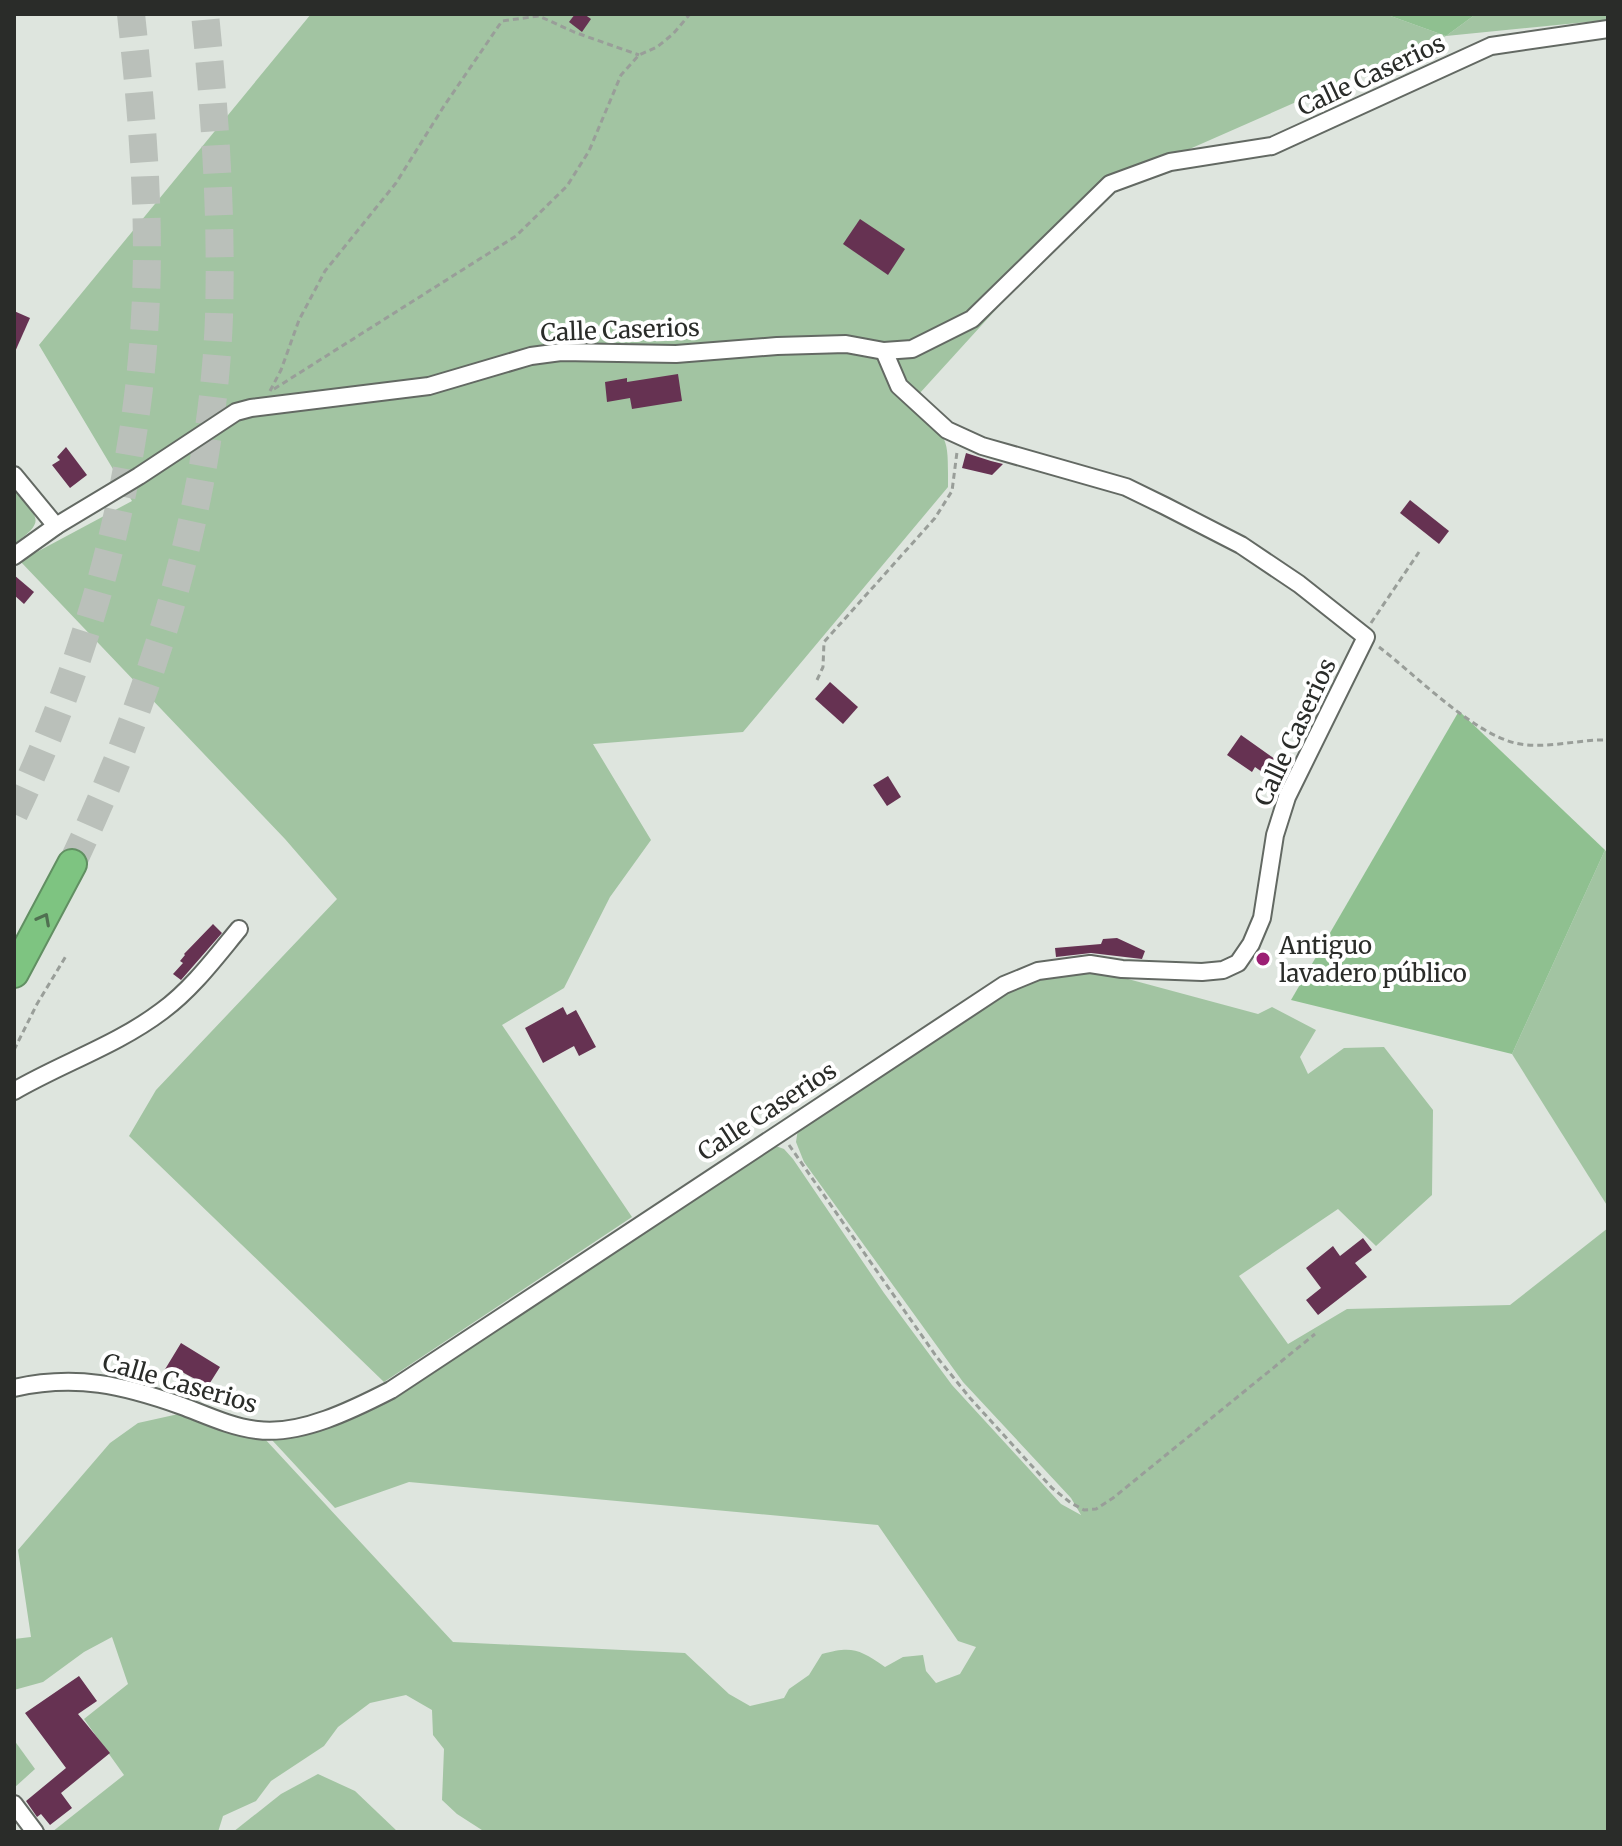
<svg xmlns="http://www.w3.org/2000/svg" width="1622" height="1846" font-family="Merriweather,serif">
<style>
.green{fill:#a2c4a2}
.forest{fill:#8fc090}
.building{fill:#663252}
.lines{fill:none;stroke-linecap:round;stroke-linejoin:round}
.highway-tunnel{stroke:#bac0ba;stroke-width:28;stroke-dasharray:28 14;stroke-linecap:butt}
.street-casing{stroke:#636963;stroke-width:20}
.highway-casing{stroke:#618f62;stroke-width:32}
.path{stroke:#999e99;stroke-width:3;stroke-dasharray:6 4;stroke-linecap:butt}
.street{stroke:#fff;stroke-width:16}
.highway{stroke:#7ec481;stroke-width:28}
.oneway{stroke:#507051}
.poi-dot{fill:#9c1f74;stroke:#fff;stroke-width:3}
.labels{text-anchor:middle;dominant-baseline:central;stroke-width:8;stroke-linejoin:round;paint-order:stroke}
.street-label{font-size:24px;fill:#2a2c29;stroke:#fff}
.poi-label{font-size:24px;fill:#2a2c29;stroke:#fff;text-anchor:start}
</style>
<rect width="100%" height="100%" fill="#dee5de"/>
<!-- green -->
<g class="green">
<path d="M311,14H1385L1446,36L1476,14H1608V20L1446,36L1110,184L909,405C950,438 948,435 948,487L743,732L593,744L651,840L610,897L564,988L502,1025L632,1217L384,1382L129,1136L156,1090L337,899L285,839L20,561L132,501L39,345Z"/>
<path d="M14,489C37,518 48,520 14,544Z"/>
<path d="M1605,850L1608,854V1207L1512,1054Z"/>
<path d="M1058,972H1102L1258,1014L1272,1007L1316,1030L1300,1057L1308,1074L1344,1048L1384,1047L1433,1110L1432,1195L1376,1246L1338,1209L1239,1276L1288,1344L1347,1309L1510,1305L1608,1228V1832H485L457,1814L442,1800L444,1749L433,1735L432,1710L406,1695L370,1703L338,1727L324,1746L271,1781L256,1801L223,1816L218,1832H52L124,1775L84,1719L128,1684L112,1637L84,1652L43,1682L14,1690V1639L31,1637L18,1550L110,1443L138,1423L183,1413L264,1438L453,1642L685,1653L729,1694L750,1706L784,1698L789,1689L809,1675L822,1654C852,1646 859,1649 885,1667L903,1657L923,1655L926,1671L936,1683L960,1674L976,1647L958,1641L878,1525L409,1482L335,1508L272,1440L346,1419L401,1394L523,1309L773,1145L784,1149L793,1159L884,1293L952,1385L1061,1504L1081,1515L1071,1498L963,1382L804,1162L796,1142L798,1129L1011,987Z"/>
<path d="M14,1740L35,1769L14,1788Z"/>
<path d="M318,1774L355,1791L398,1832H233L281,1794Z"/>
</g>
<!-- forest -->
<g class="forest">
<path d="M1385,14H1476L1446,36Z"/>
<path d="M1459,711L1605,850L1512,1054L1291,1000Z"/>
</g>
<!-- building -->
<g class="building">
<path d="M575,14H584L591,19L582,32L569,22Z"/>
<path d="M860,219L905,249L888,275L843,244Z"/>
<path d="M14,311L30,318L14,354Z"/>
<path d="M678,374L682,401L632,409L630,398L607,402L605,382L627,378V382Z"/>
<path d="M66,447L87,475L70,488L52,465L60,460L57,457Z"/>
<path d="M966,453L991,461L1003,464L992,475L962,468Z"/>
<path d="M1410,500L1449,531L1439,544L1400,513Z"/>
<path d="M14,575L34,592L24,604L14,595Z"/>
<path d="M830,682L858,707L843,724L815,699Z"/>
<path d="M1241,735L1286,767L1275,781L1255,767L1252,772L1227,755Z"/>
<path d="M888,776L901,797L887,806L873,785Z"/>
<path d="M213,924L222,933L181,980L173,974L183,963L180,961L185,955L184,954Z"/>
<path d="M1117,938L1145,951L1142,959L1091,953L1056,957L1055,948L1101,944L1103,939Z"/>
<path d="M563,1007L567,1015L576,1010L596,1047L579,1056L574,1046L543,1063L525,1028Z"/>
<path d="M1363,1238L1372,1250L1355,1263L1367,1277L1318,1315L1306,1300L1321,1288L1306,1268L1333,1246L1340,1256Z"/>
<path d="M181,1343L220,1367L208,1386L182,1372L177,1379L164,1371Z"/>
<path d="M79,1676L97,1701L78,1714L110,1753L61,1793L72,1808L50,1825L41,1814L37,1817L26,1801L66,1768L25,1713Z"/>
</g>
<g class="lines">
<!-- highway-tunnel -->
<g class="highway-tunnel">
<path d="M14,814C87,660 136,488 145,317C151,216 142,114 131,14"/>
<path d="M72,864C152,695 212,505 219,317C222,216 215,115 205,14"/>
</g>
<!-- street casing -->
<g class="street-casing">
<g id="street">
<path d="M14,475L56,526"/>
<path d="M14,556L56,526L139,476L236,412L251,408L429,386L531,356L561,352L676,354L777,346L846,344L884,351L912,349L972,319L1110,184L1170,162L1272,146L1491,46L1608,29"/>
<path d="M14,1091C62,1063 117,1045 162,1011C192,989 215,958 239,929"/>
<path d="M14,1388C76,1374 123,1385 182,1406C206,1415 231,1427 257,1430C300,1436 354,1409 391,1390L1004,985L1038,971L1090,964L1122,969L1202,972L1223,970L1238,963L1251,944L1262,918L1275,835L1287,797L1366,637L1299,584L1241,545L1165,506L1126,487L982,446L947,430L899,386L884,351"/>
<path d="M14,1804L35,1832"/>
</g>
</g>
<!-- highway casing -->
<g class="highway-casing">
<path id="highway" d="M14,973L72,864"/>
</g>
<!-- path -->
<g class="path">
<path d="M274,389L516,236L567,186L589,151L621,75L639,55L657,47L673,34L690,14"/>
<path d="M270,391L281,370L299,320L325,271L396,183L444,106L502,21L539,16L574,32L639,55"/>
<path d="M1371,623L1419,552"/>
<path d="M1379,647C1417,676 1471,732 1515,743C1545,750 1578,739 1608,740"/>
<path d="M817,680L823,667L824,642L935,518L952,491L957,452"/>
<path d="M14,1050L37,1004L66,956"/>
<path d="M789,1145L936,1356L970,1398L1052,1488L1071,1503L1084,1510L1096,1509L1113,1498L1315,1334"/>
</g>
<!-- street -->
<use href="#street" class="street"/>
<!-- highway -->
<use href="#highway" class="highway"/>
</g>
<!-- one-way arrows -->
<defs><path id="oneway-chevron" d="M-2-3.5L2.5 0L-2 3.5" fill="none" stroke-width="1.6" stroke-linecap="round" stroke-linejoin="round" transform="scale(2)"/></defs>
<use class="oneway" href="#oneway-chevron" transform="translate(44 919) rotate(-62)"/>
<!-- markers -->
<circle class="poi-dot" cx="1263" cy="959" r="8"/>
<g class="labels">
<!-- street labels -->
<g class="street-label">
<text transform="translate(1371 75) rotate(-25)">Calle Caserios</text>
<text transform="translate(620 330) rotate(-2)">Calle Caserios</text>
<text transform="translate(1295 732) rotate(-65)">Calle Caserios</text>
<text transform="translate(767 1111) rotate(-33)">Calle Caserios</text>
<text transform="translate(180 1383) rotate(16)">Calle Caserios</text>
</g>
<!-- poi labels -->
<g class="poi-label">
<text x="1279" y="945">Antiguo<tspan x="1279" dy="28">lavadero público</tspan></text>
</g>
</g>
<!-- border -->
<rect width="1622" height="1846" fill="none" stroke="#2a2c29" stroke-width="32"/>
</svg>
